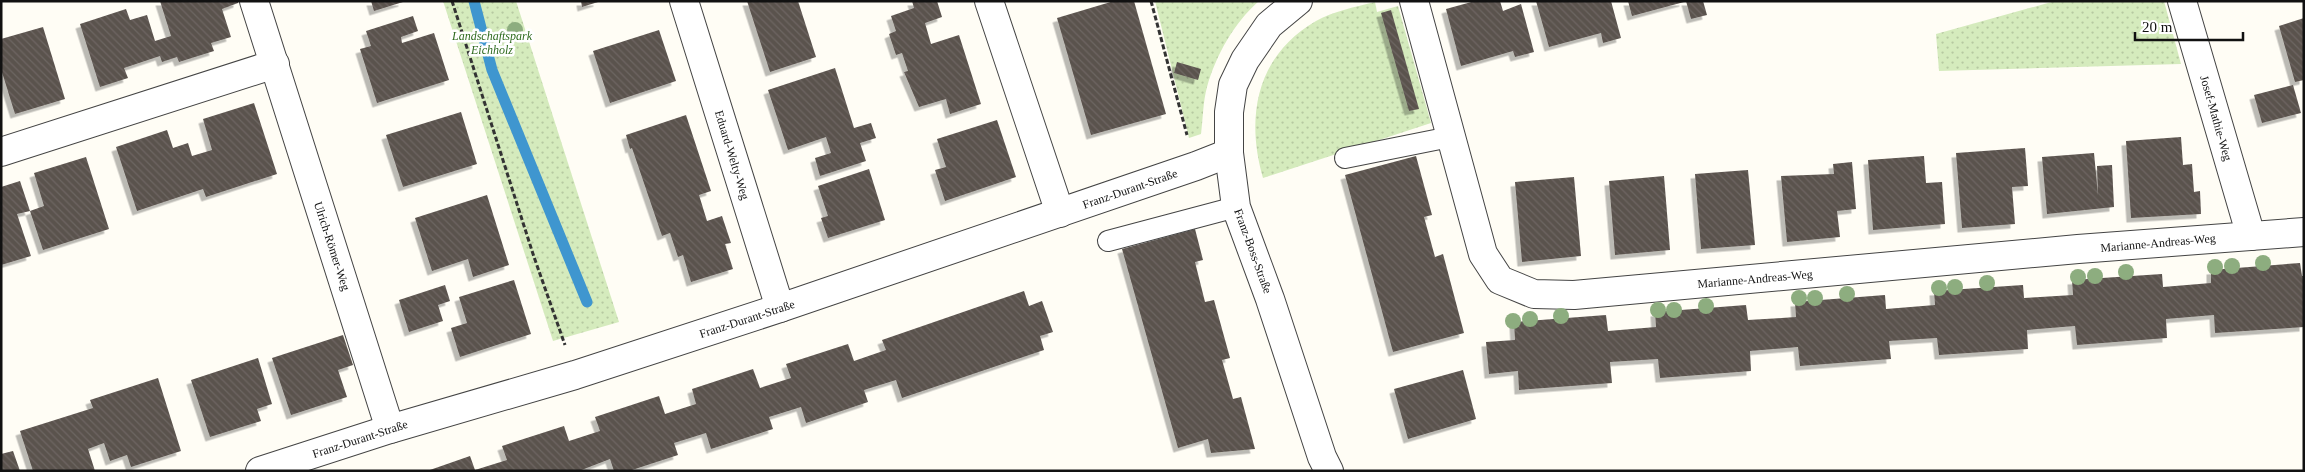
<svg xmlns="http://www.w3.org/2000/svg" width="2305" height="472" font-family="'Times New Roman',serif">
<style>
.green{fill:url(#green-dots)}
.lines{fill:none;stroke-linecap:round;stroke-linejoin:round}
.stream{stroke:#3f96cf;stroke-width:11}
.building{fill:url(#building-back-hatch);filter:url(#shadow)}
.service-casing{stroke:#444;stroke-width:22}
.minor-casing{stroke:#444;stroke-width:30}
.path{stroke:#333;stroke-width:3;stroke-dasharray:5 2.5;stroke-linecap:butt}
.service{stroke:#fff;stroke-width:20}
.minor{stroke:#fff;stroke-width:28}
.tree{fill:#8dad7f}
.labels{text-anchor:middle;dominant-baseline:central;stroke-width:5;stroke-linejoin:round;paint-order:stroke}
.park-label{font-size:12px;font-style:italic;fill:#2f6b1f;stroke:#fff}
.street-label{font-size:12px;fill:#111;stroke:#fff}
</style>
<defs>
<pattern id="green-dots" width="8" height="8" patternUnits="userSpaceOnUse" patternTransform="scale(1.25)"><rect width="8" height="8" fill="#d5ebbd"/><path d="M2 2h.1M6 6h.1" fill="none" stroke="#b6c8a1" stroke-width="1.8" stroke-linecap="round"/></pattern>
<pattern id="building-back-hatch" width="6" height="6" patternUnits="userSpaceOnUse" patternTransform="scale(1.25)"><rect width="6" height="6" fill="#5a524d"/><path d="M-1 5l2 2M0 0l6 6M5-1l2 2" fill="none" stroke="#6d6662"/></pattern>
<filter id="shadow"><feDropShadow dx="-4.5" dy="4.5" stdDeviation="0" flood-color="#0004"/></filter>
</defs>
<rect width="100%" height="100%" fill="#fffdf5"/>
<!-- green -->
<g class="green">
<path d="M443,1H516L619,322L553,341Z"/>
<path d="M1155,1H1259C1234,23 1216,55 1207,87C1203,101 1203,119 1201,134L1189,138Z"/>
<path d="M2055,1H2164L2181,64L1939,71L1936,34Z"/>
<path d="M1375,2L1377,12L1398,6L1431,123L1263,178C1245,116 1257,55 1316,21C1334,11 1355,7 1375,2Z"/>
</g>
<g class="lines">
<!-- stream -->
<path class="stream" d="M474,1L492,70L587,302"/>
</g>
<!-- building -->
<g class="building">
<path d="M160,1H238V3L222,9L231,37L211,43L214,51L179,62L177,57L162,62L160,56L124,68L128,78L100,87L80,24L126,9L130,20L147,15L155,41L171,36Z"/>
<path d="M371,1H403V2L374,11Z"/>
<path d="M581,1H598V2L582,7Z"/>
<path d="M747,1H798L816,57L770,72Z"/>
<path d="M912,1H937L942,17L925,23L931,44L959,35L981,104L950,114L946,99L919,107L904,72L908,71L902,53L896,55L889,34L896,31L891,16L914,8Z"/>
<path d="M1114,1H1134L1166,114L1091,135L1057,18Z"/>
<path d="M1475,1H1500L1503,11L1521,4L1534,52L1515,57L1513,51L1461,66L1446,9Z"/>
<path d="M1536,1H1611L1621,38L1603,43L1601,33L1549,47Z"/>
<path d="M1628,1H1684V2L1632,16Z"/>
<path d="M1686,1H1703L1707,15L1691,19Z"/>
<path d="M1391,10L1419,109L1409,111L1381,13Z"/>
<path d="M413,16L418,31L401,37L402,43L434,33L449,80L377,103L360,49L371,46L366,31Z"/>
<path d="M2304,18V80L2295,82L2279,26Z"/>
<path d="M43,27L65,99L15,114L1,69V39Z"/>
<path d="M659,30L676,81L610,103L593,51Z"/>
<path d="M1177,62L1201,69L1198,80L1174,73Z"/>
<path d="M835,68L854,128L871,123L876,138L860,143L866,161L820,176L815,158L831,153L826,137L788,150L768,90Z"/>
<path d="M2293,85L2301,113L2262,123L2254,95Z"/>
<path d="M254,103L277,174L206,197L203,189L137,211L116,147L167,130L173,148L188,143L192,156L212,150L203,119Z"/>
<path d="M461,112L477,164L403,187L386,135Z"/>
<path d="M686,115L711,191L699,195L707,221L722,216L731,243L725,244L733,269L691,282L683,255L678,257L670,233L662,236L632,148L630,149L626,135Z"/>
<path d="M997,120L1016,177L945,201L935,170L946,167L937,139Z"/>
<path d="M2181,137L2183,165L2192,164L2194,192L2200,191L2201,214L2131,218L2126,141Z"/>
<path d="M2025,148L2028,186L2012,187L2015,224L1962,228L1956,153Z"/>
<path d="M2094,153L2098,195L2097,166L2112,165L2114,207L2047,214L2042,157Z"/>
<path d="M1416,156L1432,215L1424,217L1435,257L1443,254L1464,333L1393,352L1345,175Z"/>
<path d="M1924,156L1926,183L1942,182L1945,224L1873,230L1868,160Z"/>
<path d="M86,157L109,229L43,250L30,211L44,206L34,173Z"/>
<path d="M1852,162L1856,209L1837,211L1840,237L1787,242L1781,176L1834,174L1833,164Z"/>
<path d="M869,169L885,220L828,238L821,218L828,216L818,186Z"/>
<path d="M1748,170L1755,245L1701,249L1695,174Z"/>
<path d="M1664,176L1670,250L1615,255L1609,181Z"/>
<path d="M1574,177L1581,256L1522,262L1515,182Z"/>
<path d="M20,181L30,211L17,214L31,256L1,265V187Z"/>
<path d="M487,195L509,265L473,277L468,259L432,271L415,218Z"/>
<path d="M1195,229L1203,260L1195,262L1205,302L1214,300L1230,358L1222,360L1233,399L1241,397L1255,449L1211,453L1208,439L1178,448L1122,249Z"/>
<path d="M2300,263L2302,276H2304V327L2215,333L2214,315L2166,319L2167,338L2077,345L2075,326L2027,330L2028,349L1939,355L1937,338L1889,341L1891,359L1800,366L1798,347L1750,351L1751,371L1660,378L1658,359L1610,362L1612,383L1519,390L1518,371L1489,374L1486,342L1515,340L1514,322L1606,315L1608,331L1656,327L1655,312L1746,305L1748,320L1796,317L1795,302L1885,295L1886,309L1935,305L1934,291L2023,285L2024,298L2073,295L2072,280L2162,274L2163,287L2211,283V270Z"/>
<path d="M514,280L531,334L460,357L451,328L467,323L459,297Z"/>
<path d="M445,285L450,301L438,305L443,321L409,332L399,300Z"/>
<path d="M1024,291L1029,306L1042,301L1053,332L1040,336L1044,350L902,398L896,380L864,390L868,402L806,423L801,407L769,417L773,429L711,449L706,433L674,443L678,455L629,471H614L610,459L579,471H427L470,456L475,470L507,460L502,446L564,426L569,441L600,431L595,417L659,396L665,414L696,404L692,389L753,369L760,388L791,378L786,364L848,344L854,361L886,350L882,340Z"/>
<path d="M343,335L353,365L338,370L347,397L291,415L272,358Z"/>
<path d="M258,358L272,404L257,409L261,421L210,437L191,380Z"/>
<path d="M1463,370L1476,419L1408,439L1394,389Z"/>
<path d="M158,378L181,451L131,467L127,455L110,461L104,443L88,449L95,471H33L20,431L93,408L90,400Z"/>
<path d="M13,451L20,471H1V454Z"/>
</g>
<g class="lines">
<!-- service casing -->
<g class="service-casing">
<g id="service">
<path d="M1345,158L1450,137"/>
<path d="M1108,241L1236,207"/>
</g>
</g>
<!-- minor casing -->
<g class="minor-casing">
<g id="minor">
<path d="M254,1L390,429"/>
<path d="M684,1L780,308"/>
<path d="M989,1L1060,213"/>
<path d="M1298,1L1269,25L1245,60L1233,85L1229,112V153L1236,207L1270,299L1322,457L1329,471"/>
<path d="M1414,1L1483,254L1500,280L1534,294L1574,295L2078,249L2304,232"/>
<path d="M2182,1L2251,236"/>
<path d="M1,152L275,64"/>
<path d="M260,471L390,429L575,375L780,308L1196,166L1229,153"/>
</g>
</g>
<!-- path -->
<g class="path">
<path d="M452,1L534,257L565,345"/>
<path d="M1151,1L1187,135"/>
</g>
<!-- service -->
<use href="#service" class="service"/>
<!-- minor -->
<use href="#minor" class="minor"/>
</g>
<!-- trees -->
<g class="tree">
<circle cx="515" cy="30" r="8"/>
<circle cx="2263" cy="263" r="8"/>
<circle cx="2232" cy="266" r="8"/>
<circle cx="2215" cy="267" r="8"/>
<circle cx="2126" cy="272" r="8"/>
<circle cx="2095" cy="276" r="8"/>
<circle cx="2078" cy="277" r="8"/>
<circle cx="1987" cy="283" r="8"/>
<circle cx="1955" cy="287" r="8"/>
<circle cx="1939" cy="288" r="8"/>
<circle cx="1847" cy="294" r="8"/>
<circle cx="1799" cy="298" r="8"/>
<circle cx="1815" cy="298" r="8"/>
<circle cx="1706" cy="306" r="8"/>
<circle cx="1658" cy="310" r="8"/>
<circle cx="1674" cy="310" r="8"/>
<circle cx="1561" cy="316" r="8"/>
<circle cx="1530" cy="319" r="8"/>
<circle cx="1513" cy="321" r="8"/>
</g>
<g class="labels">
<!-- park labels -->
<g class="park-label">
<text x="492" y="36">Landschaftspark<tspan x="492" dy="14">Eichholz</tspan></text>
</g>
<!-- street labels -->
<g class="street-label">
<text transform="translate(2216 118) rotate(74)">Josef-Mathie-Weg</text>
<text transform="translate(732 155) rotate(73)">Eduard-Welty-Weg</text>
<text transform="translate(1130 189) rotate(-19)">Franz-Durant-Straße</text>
<text transform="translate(2158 243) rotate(-5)">Marianne-Andreas-Weg</text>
<text transform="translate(332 246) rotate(72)">Ulrich-Römer-Weg</text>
<text transform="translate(1253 251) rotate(70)">Franz-Boss-Straße</text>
<text transform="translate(1755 279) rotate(-5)">Marianne-Andreas-Weg</text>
<text transform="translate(747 319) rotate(-18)">Franz-Durant-Straße</text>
<text transform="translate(360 439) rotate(-18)">Franz-Durant-Straße</text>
</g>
</g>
<!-- border -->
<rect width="2305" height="472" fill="none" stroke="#111111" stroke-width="5"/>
<!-- scale -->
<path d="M2135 32v8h108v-8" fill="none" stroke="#111111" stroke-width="2.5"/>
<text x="2142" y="32" font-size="15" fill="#111111" stroke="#ffffff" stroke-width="4" paint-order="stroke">20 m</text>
</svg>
